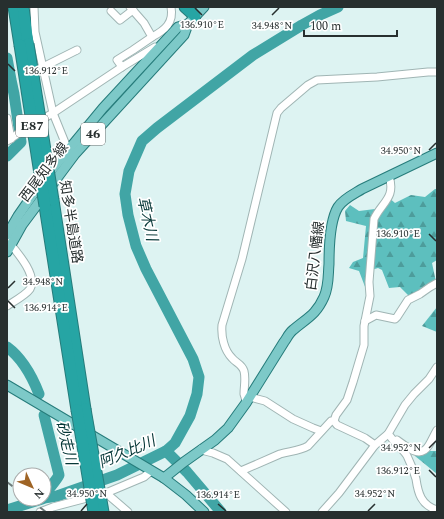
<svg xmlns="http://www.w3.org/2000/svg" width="444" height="519" font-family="Spectral,'Noto Sans JP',serif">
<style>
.forest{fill:url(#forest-firs)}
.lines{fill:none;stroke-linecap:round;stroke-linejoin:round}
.river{stroke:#41a5a5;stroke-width:11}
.minor-casing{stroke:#a0b5b4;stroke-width:9}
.major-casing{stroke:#267c7b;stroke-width:11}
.highway-casing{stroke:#267c7b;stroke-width:13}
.minor{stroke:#fff;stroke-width:7}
.major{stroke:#7dc9c8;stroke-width:9}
.highway{stroke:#26a5a4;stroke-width:11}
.rail{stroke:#6d7a7a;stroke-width:2;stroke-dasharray:7 7;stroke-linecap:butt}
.highway-bridge-casing{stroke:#267c7b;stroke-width:13;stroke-linecap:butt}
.highway-bridge{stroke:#26a5a4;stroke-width:11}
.ticks{fill:none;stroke:#272f2f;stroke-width:1.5}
.labels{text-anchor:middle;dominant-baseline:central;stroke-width:3.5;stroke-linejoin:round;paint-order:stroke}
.shield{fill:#fff;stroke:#686d6d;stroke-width:1}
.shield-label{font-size:13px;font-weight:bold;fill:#272f2f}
.street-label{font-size:14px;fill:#272f2f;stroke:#fff}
.water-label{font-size:15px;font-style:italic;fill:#063737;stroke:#fff}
.ticks-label{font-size:10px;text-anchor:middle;fill:#272f2f;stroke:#fff;stroke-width:3.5;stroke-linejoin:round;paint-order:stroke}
</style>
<defs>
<pattern id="forest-firs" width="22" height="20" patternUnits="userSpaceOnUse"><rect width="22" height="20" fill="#5dbfbe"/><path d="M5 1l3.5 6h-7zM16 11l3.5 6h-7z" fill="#4d9c9b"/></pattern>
</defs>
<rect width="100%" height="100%" fill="#ddf3f2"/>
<!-- forest -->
<g class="forest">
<path d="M435,189H437V260L432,263L436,282L410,297L400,287L389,288L382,270L378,268L368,271L367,292L359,271L349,268L353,262L363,258L366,226L346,221L345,211L350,205L359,211L375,209L387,196L395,203L411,195L425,197Z"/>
<path d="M437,307V332L422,326Z"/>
<path d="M430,451H437V474L415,456Z"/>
</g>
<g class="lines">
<!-- river -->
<g class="river">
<path d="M7,58L11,80L14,94L21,142L7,156"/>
<path d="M7,347C22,358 32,376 39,394"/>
<path d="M44,415L59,475C55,483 47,489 44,497"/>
<path d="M166,451L187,472L221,512"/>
<path d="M44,498L57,496L117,475L166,451L175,443L190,416L197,394L199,377L193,359L146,269L136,246L128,215L125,194L129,171L142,141L157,128L253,55L302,25L320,15L338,7"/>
<path d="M7,510L42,499"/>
</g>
<!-- minor casing -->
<g class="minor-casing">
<g id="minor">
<path d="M34,7L35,32L53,113L68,150"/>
<path d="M111,11L120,20L133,10"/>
<path d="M152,37C165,30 174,23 171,7"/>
<path d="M43,67L77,50"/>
<path d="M122,67L117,60L133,50L152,37L144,23L130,7"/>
<path d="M7,118L11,139"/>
<path d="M7,141L22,131L53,113L122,67L155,47"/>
<path d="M7,240C16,251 38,275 30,289C26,295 13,302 7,306"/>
<path d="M365,321L376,315L395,319L397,317L408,300L420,294L430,287L437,283"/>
<path d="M250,397L265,401L293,419L313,428L321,431"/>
<path d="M246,403C246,400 245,397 244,394C244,386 246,379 244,371C242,364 236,363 232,358C224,350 221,336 222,325L242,259L277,113L281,108L308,85L317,80L377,77L428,72H437"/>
<path d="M388,434C391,437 393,440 396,444C400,448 406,452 408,458C411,464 414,472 416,479C418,493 421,505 437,510"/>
<path d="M397,440C407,447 420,460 429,445C432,440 434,435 437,430"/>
<path d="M375,445L365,438L337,425L334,421L336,415L347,400L353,382L364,345V326L370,296L369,282L374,219C382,202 396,198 389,176"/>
<path d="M201,449L205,451L213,453L227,459L286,512"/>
<path d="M241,471L280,454C290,451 299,451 308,446L331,421H334"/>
<path d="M106,493L128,512"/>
<path d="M40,512L53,507L106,493L144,477L151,471"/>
<path d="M322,512L339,493L375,445L388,434L405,405L414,394L429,379L437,367"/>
</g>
</g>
<!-- major casing -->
<g class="major-casing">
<g id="major">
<path d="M7,235L18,216L41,183L103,108L178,27L188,24"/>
<path d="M7,252L22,225L75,154L184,35L188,24L204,7"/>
<path d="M7,385L164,478L186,495L204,512"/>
<path d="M164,478L184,462L215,440L228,428L246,403L284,342C287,338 289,333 293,330C307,318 316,315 324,297C329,286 328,275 329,264C329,249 330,220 338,207C343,199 354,194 362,189L437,153"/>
</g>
</g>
<!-- highway casing -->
<g class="highway-casing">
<g id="highway">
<path d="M14,7L20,45"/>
<path d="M23,7L28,44"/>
<path d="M185,7L195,16"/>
<path d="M53,200L85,409"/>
<path d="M45,206L77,410"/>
</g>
</g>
<!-- minor -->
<use href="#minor" class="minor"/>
<!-- major -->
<use href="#major" class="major"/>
<!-- highway -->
<use href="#highway" class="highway"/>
<!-- rail -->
<g class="rail">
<path d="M7,482L20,492"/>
<path d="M29,499L46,512"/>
</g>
<!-- highway-bridge casing -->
<g class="highway-bridge-casing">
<g id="highway-bridge">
<path d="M28,44L53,200"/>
<path d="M20,45L45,206"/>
<path d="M85,409L103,512"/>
<path d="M77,410L94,512"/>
</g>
</g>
<!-- highway-bridge -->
<use href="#highway-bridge" class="highway-bridge"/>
</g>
<!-- ticks -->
<path class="ticks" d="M195,8L202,15M272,15L279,8M8,64L15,71M429,150L436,143M429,234L436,241M8,288L15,281M8,301L15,308M429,448L436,441M429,470L436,477M218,504L226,511M81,511L87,504M368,511L375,504"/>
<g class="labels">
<!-- shield labels -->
<g class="shield">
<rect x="16" y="115" width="32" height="22" rx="3"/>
<rect x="81" y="123" width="24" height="22" rx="3"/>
</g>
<g class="shield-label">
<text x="32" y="126">E87</text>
<text x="93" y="134">46</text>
</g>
<!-- street labels -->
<g class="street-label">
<text transform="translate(44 172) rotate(-53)">西尾知多線</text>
<text transform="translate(71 222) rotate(81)">知多半島道路</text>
<text transform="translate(315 256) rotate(-83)">白沢八幡線</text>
</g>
<!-- water labels -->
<g class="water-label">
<text transform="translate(147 219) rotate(77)">草木川</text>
<text transform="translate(66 443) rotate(76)">砂走川</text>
<text transform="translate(127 452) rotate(-23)">阿久比川</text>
</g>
</g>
<g class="ticks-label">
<text x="202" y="28">136.910°E</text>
<text x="272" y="29">34.948°N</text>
<text x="46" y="74">136.912°E</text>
<text x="401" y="154">34.950°N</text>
<text x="398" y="237">136.910°E</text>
<text x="43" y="285">34.948°N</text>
<text x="46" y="311">136.914°E</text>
<text x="401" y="451">34.952°N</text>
<text x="398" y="474">136.912°E</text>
<text x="87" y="497">34.950°N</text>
<text x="375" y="497">34.952°N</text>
<text x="218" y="498">136.914°E</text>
</g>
<!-- border -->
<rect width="444" height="519" fill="none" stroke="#272f2f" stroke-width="16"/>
<!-- north arrow -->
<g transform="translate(32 487) rotate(134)"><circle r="19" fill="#ffffff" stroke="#a9acac"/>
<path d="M0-3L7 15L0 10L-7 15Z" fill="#9f6425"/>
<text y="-6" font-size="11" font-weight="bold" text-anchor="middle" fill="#272f2f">N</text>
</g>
<!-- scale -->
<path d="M304 30v6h93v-6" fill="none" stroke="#272f2f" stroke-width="2"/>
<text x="310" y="30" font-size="12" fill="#272f2f" stroke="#ffffff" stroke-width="3" paint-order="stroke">100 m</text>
</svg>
